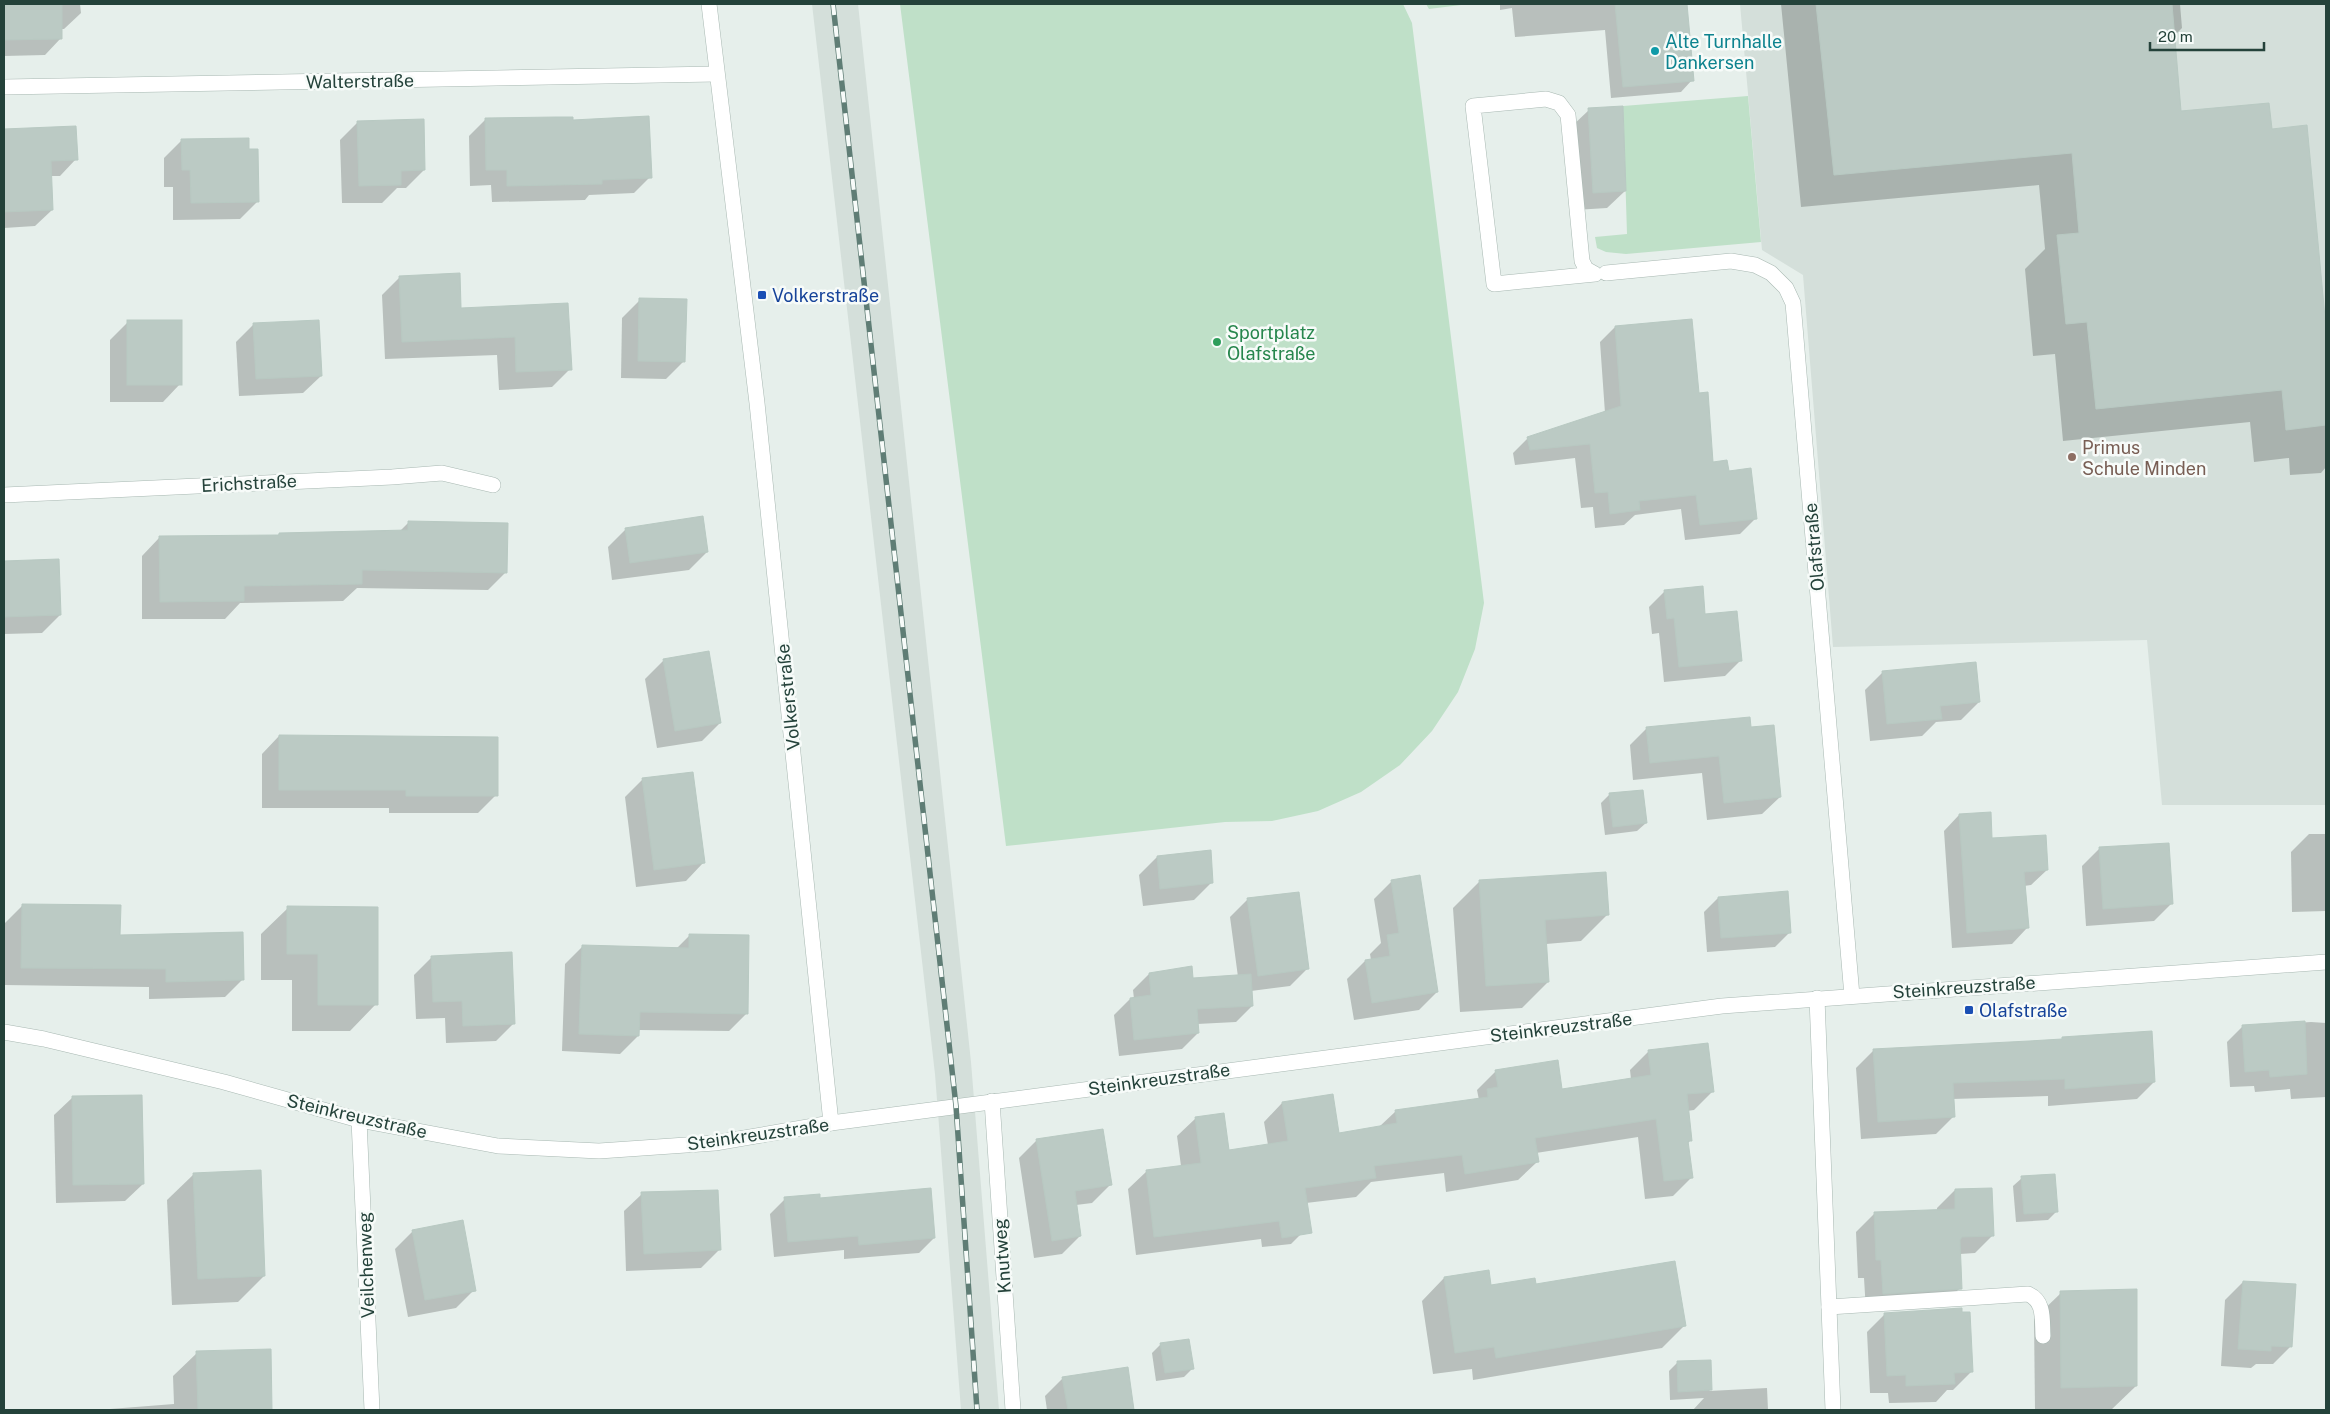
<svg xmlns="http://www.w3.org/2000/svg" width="2330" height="1414" font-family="'Public Sans',sans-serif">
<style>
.built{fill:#d4dfda}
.green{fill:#bfe0c8}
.shadow{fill:#0003}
.building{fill:#bbcac4;stroke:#b8c9c2}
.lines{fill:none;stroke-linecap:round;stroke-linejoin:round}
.service-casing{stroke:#a8b8b2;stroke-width:16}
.minor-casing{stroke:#a8b8b2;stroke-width:16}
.service{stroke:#fff;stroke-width:15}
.minor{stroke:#fff;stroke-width:15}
.rail-casing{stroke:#5f7d75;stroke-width:5.5}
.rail{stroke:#f7fbf9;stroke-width:4;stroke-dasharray:11;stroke-linecap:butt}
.culture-dot{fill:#0f9aa8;stroke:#f7fbf9;stroke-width:2}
.transit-dot{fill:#1a4fb4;stroke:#f7fbf9;stroke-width:2}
.leisure-dot{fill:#2e9e5b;stroke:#f7fbf9;stroke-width:2}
.education-dot{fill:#8d6e63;stroke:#f7fbf9;stroke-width:2}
.labels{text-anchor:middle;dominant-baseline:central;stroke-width:5;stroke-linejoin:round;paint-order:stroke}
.culture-label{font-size:18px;fill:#0d838f;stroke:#f7fbf9;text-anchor:start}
.street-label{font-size:18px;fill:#24423a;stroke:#f7fbf9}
.transit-label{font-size:18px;fill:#164399;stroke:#f7fbf9;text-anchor:start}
.leisure-label{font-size:18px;fill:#27864d;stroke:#f7fbf9;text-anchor:start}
.education-label{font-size:18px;fill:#785e54;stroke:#f7fbf9;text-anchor:start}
</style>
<rect width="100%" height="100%" fill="#e6efeb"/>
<!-- built -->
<g class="built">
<path d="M812,4H858L971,1062L999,1410H961L935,1074Z"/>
<path d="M1740,4H2326V805H2162L2147,640L1833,647L1803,275L1762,250Z"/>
</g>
<!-- green -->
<g class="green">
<path d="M900,4H1403L1412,23L1484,603L1475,649L1458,692L1432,731L1400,765L1361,792L1318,811L1272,821L1225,822L1006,846Z"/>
<path d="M1426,4H1469L1429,9Z"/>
<path d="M1748,96L1761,242L1626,254L1606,252L1597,248L1595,237L1627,234L1623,106Z"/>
</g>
<!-- shadow -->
<g class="shadow">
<path d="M4,4H80L81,13L64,29H61V38L45,55L4,56Z"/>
<path d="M1500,4H1686L1692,80L1681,92L1611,98L1605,30L1515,37L1512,8L1500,10Z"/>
<path d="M1781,4H2180L2182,28L2173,37L2180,112L2271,130L2306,127L2326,342V467L2321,473L2290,475L2289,458L2254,462L2250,422L2063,441L2055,354L2033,356L2025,269L2045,249L2039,185L1801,207Z"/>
<path d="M1589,110L1625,191L1607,208L1575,210L1571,127Z"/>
<path d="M485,120L572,121L650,177L634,193L589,195L585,200L492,202L491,185L470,186L469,136Z"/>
<path d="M358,122L424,170L406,188H397L382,203H342L340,140Z"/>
<path d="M74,127L76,159L60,176H50L52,210L35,226L4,228V130Z"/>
<path d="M181,141L248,150L258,201L240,219L173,220V187H164V158Z"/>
<path d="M400,277L460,310L567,305L570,369L552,387L499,390L497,355L385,359L382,295Z"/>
<path d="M640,300L684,361L666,379L621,378L622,318Z"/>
<path d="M128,322L180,384L163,402H110V340Z"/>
<path d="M254,324L321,376L303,393L239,396L236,342Z"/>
<path d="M1615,327L1698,394L1712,463L1728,472L1756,518L1740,534L1685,540L1681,509L1635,515L1624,525L1595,528L1593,507L1581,508L1575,458L1515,465L1513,453L1528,438L1605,413L1600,342Z"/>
<path d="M409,522L506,572L488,590L357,588L343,601L240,603L225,619H142V556L159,538L276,537L279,534L400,531Z"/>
<path d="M626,529L707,552L689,570L612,580L608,547Z"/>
<path d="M58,560L60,615L42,633L4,634V562Z"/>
<path d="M1665,591L1741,660L1725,676L1664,682L1659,633L1652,634L1649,607Z"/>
<path d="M708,653L720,723L702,741L657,748L645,679L663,661Z"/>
<path d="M1883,672L1979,702L1961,720L1936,722L1922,736L1870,741L1865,690Z"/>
<path d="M1647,728H1750L1780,797L1762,814L1707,820L1702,773L1633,780L1630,745Z"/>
<path d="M279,736L496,795L478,813H389V808H262V754Z"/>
<path d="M643,779L703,863L686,881L636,887L625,797Z"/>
<path d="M1610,794L1646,823L1637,831L1605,835L1601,803Z"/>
<path d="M1959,815L1991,840L2047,870L2031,885L2024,886L2027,928L2012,944L1952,948L1944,831Z"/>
<path d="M2309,834H2326V911L2292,912L2291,852Z"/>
<path d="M2100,848L2172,903L2154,921L2086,926L2082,866Z"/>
<path d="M1157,857L1212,882L1194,900L1143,906L1139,875Z"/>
<path d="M1604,874L1607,915L1581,941L1546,944L1548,982L1522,1008L1460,1012L1453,908L1479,882Z"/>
<path d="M1392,881L1437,992L1419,1010L1354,1020L1347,979L1365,961L1371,960L1370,954L1381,943L1374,899Z"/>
<path d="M1718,898L1790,932L1775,947L1707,952L1704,912Z"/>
<path d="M1248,899L1308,968L1290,986L1251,991L1252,1006L1236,1022L1197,1024L1198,1033L1182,1049L1119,1056L1114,1015L1130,999H1134L1133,990L1149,974L1192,979L1238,977L1230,917Z"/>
<path d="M23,905L119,936L243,979L225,997L149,999V987L4,985L5,923Z"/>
<path d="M288,908L376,1004L350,1031H292V980H261V934Z"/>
<path d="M690,935L747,1013L729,1031L638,1030V1036L620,1054L562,1051L565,964L583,946L676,949Z"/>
<path d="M432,957L514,1023L496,1041L446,1043L445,1018L416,1019L414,975Z"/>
<path d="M2311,1022L2326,1023V1097L2291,1099L2290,1089L2255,1092L2254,1086L2230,1087L2227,1042L2243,1026Z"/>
<path d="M1874,1050L2154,1082L2137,1099L2048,1106V1096L1952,1099L1953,1117L1936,1134L1861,1139L1856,1068Z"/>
<path d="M1649,1051L1713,1091L1694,1110L1687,1111L1691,1140L1687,1144L1692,1177L1673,1196L1645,1199L1638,1137L1536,1153L1537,1162L1518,1180L1446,1192L1444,1173L1371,1182L1356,1197L1306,1203L1310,1225L1291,1244L1262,1247L1261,1239L1136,1255L1128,1189L1147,1171L1181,1166L1177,1136L1196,1118L1228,1152L1268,1145L1264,1122L1282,1103L1338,1134L1379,1127L1396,1111L1479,1100L1477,1090L1496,1071L1561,1090L1631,1079L1630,1070Z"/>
<path d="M72,1098L143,1184L125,1201L56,1203L54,1115Z"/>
<path d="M1037,1140L1110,1185L1092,1203L1076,1205L1080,1236L1062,1254L1034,1258L1019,1158Z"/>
<path d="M194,1174L264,1276L238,1302L172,1305L167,1200Z"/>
<path d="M2022,1178L2057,1211L2048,1220L2016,1222L2013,1186Z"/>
<path d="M1955,1190L1993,1235L1975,1253L1960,1254V1288L1942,1306L1866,1311L1864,1278H1858L1856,1232L1874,1214L1937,1211V1208Z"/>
<path d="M642,1194L719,1250L701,1268L626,1271L624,1211Z"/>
<path d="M785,1199H819L934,1238L919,1253L844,1259V1250L774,1257L770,1214Z"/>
<path d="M413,1231L474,1290L456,1308L408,1317L395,1249Z"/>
<path d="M1444,1278L1490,1286L1535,1285L1684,1326L1662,1348L1473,1380L1472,1369L1433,1374L1422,1301Z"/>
<path d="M2243,1282L2291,1346L2273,1364H2256L2251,1368L2221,1366L2225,1300Z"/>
<path d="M2061,1293L2136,1386L2111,1410H2035L2034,1319Z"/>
<path d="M1885,1314L1971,1372L1953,1390H1947L1936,1402L1889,1403L1888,1393H1870L1867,1332Z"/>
<path d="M1161,1344L1192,1369L1184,1377L1156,1381L1152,1353Z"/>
<path d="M270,1351L271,1410H97L174,1404L173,1376L197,1353Z"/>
<path d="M1677,1363L1711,1389L1709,1391L1767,1388L1768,1410H1693L1704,1398L1670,1400L1669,1371Z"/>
<path d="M1127,1368L1133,1410H1047L1045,1396L1063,1378Z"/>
</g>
<!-- building -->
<g class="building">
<path d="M4,4H62V39L4,40Z"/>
<path d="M1615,4H1687L1694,81L1623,87Z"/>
<path d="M1816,4H2172L2181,111L2269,103L2272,129L2307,125L2326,328V425L2286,430L2282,390L2096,409L2087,322L2066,324L2057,235L2079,233L2072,153L1834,175Z"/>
<path d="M1623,106L1626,191L1593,193L1588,108Z"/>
<path d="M649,116L652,178L602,180V184L507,186V170H486L485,118L556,117H573V120Z"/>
<path d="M424,119L425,170L401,171V185L359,186L357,121Z"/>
<path d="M76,126L78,160L51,161L53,210L4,212V129Z"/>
<path d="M249,138V149H258L259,202L191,203L190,170H182L181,139Z"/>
<path d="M460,273L461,308L568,303L572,370L516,372L515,337L402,342L399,276Z"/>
<path d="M639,298L687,299L685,362L638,361Z"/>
<path d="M1692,319L1699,393L1708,392L1713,462L1727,460L1729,471L1751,468L1757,519L1700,525L1696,495L1639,501L1640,510L1610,514L1608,492L1595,493L1590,444L1530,450L1527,437L1621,406L1615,326Z"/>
<rect x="127" y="320" width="55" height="65"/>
<path d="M319,320L322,376L256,379L253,323Z"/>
<path d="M703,516L708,552L630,563L625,528Z"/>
<path d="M408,521L508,523L507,573L362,570V584L244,586V601L160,602L159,536L279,535V533L408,530Z"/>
<path d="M59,559L61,615L4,617V561Z"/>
<path d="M1703,586L1705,614L1737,611L1742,661L1679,667L1674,618L1667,619L1664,590Z"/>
<path d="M709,651L721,723L675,731L663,659Z"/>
<path d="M1976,662L1980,702L1940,706L1942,719L1887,724L1882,671Z"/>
<path d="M1750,717L1751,727L1774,725L1781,797L1724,803L1719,756L1650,763L1646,727Z"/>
<path d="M279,735L498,737V796H406V790H279Z"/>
<path d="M693,772L705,863L654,870L642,778Z"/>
<path d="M1643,790L1647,823L1613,827L1609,793Z"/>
<path d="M1991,812L1992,838L2046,835L2048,870L2024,872L2029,928L1967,933L1959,814Z"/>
<path d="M2169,843L2173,904L2103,909L2099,847Z"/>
<path d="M1211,850L1213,883L1160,889L1157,856Z"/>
<path d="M1606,872L1609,915L1545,920L1549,982L1486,986L1479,880Z"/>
<path d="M1420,875L1438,992L1372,1003L1365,960L1390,956L1387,935L1399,933L1391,880Z"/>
<path d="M1788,891L1791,933L1721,938L1718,897Z"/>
<path d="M1299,892L1309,969L1258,976L1247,898Z"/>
<path d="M22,904L121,905L120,935L243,932L244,980L166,982V969L21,968Z"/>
<path d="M287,906L378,907V1005H318V954H287Z"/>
<path d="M689,934L749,935L748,1014L640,1012L639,1036L579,1034L582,945L689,948Z"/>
<path d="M512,952L515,1024L463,1026L462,1001L433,1002L431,956Z"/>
<path d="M1192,966L1193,978L1251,974L1253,1006L1197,1009L1199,1033L1134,1040L1130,998L1151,995L1149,973Z"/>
<path d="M2305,1021L2307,1074L2270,1077L2269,1070L2245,1072L2242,1025Z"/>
<path d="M2152,1031L2155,1082L2065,1089V1079L1953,1083L1955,1117L1878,1122L1873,1049L2029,1041L2062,1039V1037Z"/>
<path d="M1708,1043L1714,1092L1687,1094L1692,1141H1688L1693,1178L1664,1181L1656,1119L1535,1138L1539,1162L1465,1174L1462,1155L1374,1166L1376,1178L1305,1188L1312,1233L1282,1238L1279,1221L1154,1237L1146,1170L1201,1163L1195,1117L1224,1113L1229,1150L1288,1141L1282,1102L1333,1094L1339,1133L1397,1123L1395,1110L1488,1097L1487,1089L1498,1087L1495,1070L1558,1060L1562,1089L1651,1075L1648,1050Z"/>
<path d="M142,1095L144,1184L73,1185L72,1096Z"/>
<path d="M1103,1129L1112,1185L1075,1191L1081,1236L1052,1241L1036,1139Z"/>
<path d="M261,1170L265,1276L198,1279L193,1173Z"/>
<path d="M2055,1174L2058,1212L2024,1214L2021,1176Z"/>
<path d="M931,1188L935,1238L859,1245L858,1236L788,1242L784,1197L820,1194V1198Z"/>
<path d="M1992,1188L1994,1236L1962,1237L1960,1240L1962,1289L1883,1294L1881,1260H1876L1874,1212L1955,1209V1189Z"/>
<path d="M718,1190L721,1250L644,1254L641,1192Z"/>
<path d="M463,1220L476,1291L425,1300L412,1230Z"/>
<path d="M1675,1261L1686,1326L1496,1358L1494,1347L1455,1353L1444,1277L1489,1270L1491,1285L1535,1278L1536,1284Z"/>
<path d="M2243,1281L2296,1284L2292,1347L2271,1346V1351L2238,1349Z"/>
<path d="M2137,1289V1386L2061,1388L2060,1291Z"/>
<path d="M1962,1308V1312H1970L1973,1372L1954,1373L1955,1384L1930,1385L1906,1386V1375L1887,1376L1884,1313Z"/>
<path d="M1189,1339L1194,1369L1165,1373L1160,1343Z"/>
<path d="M271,1349L272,1410H198L196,1351Z"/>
<path d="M1711,1360L1712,1390L1678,1392L1677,1361Z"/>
<path d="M1128,1367L1134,1410H1068L1062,1377Z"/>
</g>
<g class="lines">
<!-- service casing -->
<g class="service-casing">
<g id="service">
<path d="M1546,99L1559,103L1568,115L1582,261L1586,269L1595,274L1494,284L1473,106Z"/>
<path d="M1829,1307L2028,1294C2045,1301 2042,1320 2043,1336"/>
</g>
</g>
<!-- minor casing -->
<g class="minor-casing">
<g id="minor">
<path d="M709,4L757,403L831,1123"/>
<path d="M4,87L716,74"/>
<path d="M1606,273L1731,261L1755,265L1771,273L1786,288L1793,303L1852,996"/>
<path d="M4,495L392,477L442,473L493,485"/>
<path d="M1817,998L1833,1410"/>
<path d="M4,1032L44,1039L224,1082L359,1120L498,1146L599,1151L715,1143L831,1123L1722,1006L2326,962"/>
<path d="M992,1101L1013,1410"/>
<path d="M359,1120L372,1410"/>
</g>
</g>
<!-- service -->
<use href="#service" class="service"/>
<!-- minor -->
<use href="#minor" class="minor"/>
<!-- rail casing -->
<g class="rail-casing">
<path id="rail" d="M833,4L956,1106L977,1410"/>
</g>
<!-- rail -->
<use href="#rail" class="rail"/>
</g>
<!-- markers -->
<circle class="culture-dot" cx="1655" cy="51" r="5"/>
<g class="transit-dot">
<rect x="757" y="290" width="10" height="10" rx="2.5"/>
<rect x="1964" y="1005" width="10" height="10" rx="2.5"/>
</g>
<circle class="leisure-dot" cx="1217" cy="342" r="5"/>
<circle class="education-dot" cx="2072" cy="457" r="5"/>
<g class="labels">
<!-- culture labels -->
<g class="culture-label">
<text x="1665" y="41">Alte Turnhalle<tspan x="1665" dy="21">Dankersen</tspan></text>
</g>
<!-- street labels -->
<g class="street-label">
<text transform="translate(360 81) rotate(-1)">Walterstraße</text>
<text transform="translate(249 483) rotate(-3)">Erichstraße</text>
<text transform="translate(1814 547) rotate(-95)">Olafstraße</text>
<text transform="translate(788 697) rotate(-96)">Volkerstraße</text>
<text transform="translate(1964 987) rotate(-4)">Steinkreuzstraße</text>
<text transform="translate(1561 1027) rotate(-7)">Steinkreuzstraße</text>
<text transform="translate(1159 1079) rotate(-8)">Steinkreuzstraße</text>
<text transform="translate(357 1116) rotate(13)">Steinkreuzstraße</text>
<text transform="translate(758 1134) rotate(-8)">Steinkreuzstraße</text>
<text transform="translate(1002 1256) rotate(-94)">Knutweg</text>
<text transform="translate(366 1265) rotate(-92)">Veilchenweg</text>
</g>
<!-- transit labels -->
<g class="transit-label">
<text x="772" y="295">Volkerstraße</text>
<text x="1979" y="1010">Olafstraße</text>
</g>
<!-- leisure labels -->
<g class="leisure-label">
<text x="1227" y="332">Sportplatz<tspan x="1227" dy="21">Olafstraße</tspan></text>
</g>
<!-- education labels -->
<g class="education-label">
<text x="2082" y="447">Primus<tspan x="2082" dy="21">Schule Minden</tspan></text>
</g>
</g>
<!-- border -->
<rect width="2330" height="1414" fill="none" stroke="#24423a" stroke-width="10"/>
<!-- scale -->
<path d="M2150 42v8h114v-8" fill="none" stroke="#24423a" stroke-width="2.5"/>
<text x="2158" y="42" font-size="15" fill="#24423a" stroke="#f7fbf9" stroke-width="4" paint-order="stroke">20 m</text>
</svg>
